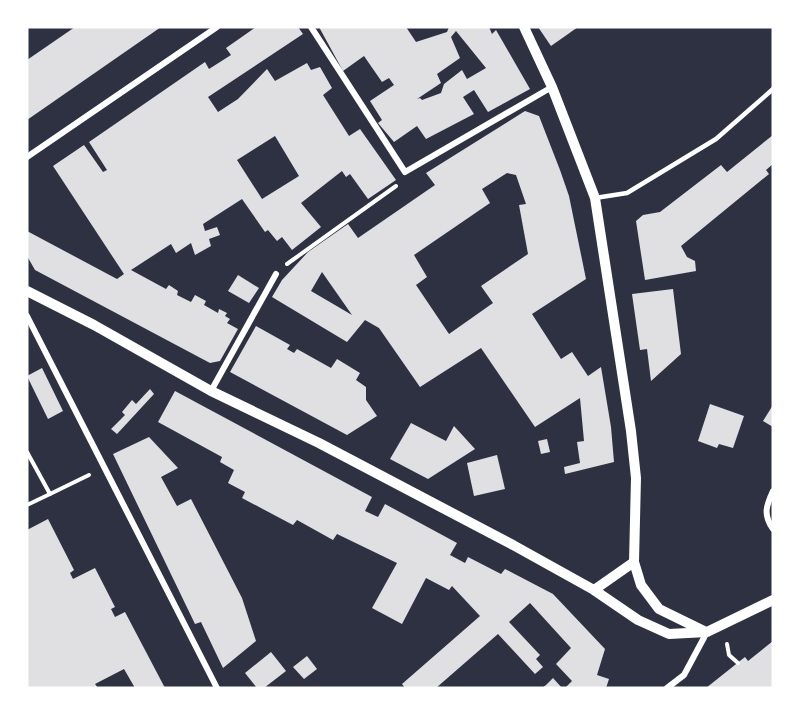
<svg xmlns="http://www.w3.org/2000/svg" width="800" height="715" font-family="Literata,serif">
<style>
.building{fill:#e0e0e3;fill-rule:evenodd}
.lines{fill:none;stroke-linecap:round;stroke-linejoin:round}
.path{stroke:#fff;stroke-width:4}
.service{stroke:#fff;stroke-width:4.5}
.minor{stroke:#fff;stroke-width:6}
.tertiary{stroke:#fff;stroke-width:10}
</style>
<rect width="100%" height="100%" fill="#2d3142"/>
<!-- building -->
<g class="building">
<path d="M75,27H161L27,120V60Z"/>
<path d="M256,27H298L303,34L208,97L218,112L238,99L267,69L275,81L307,63L311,70L320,67L332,88L323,95L349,136L360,129L396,180L368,199L350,174L346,177L342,171L301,203L321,227L292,250L282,237L277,241L268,230L265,232L242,199L203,224L205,231L217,227L220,235L209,239L211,246L195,255L191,243L176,253L171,244L131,270L166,289L169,285L178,291L177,295L191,302L195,295L206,301L204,305L218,313L219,309L227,313L225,316L230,319L227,323L238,329L220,361L210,363L35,270L27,256V231L117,279L124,274L53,166L84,145L103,172L107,170L89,142L205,62L209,69L231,55L226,48ZM275,136L299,176L262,199L237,160Z"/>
<path d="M319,27H406L416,42L447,32L449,27H489L492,34L496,30L530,89L488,112L474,90L463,97L474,114L426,139L417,126L394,142L378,123L382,120L370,101L394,85L389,78L382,82L364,56L343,71ZM456,31L486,68L467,79L462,70L444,84L441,93L422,100L420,98L417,99L441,83L437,74L460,58L451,37Z"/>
<path d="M538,27H578L551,46Z"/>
<path d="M525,111L539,116L560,170L569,196L586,279L532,314L561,359L572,352L588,376L601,367L611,427L614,462L565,474L564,467L580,463L577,442L584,441L580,398L535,427L481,348L420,387L379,328L365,320L347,342L272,297L282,280L308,252L348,224L358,238L435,185L426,173ZM507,173L516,175L526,204L519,205L528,254L481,286L493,303L449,334L416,285L427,277L414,255L490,203L482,189ZM322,272L352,315L311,291Z"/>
<path d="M773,135V164L766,170L769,174L681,246L687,257L695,261L696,271L645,280L636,221L643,215L660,212L721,165L727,172Z"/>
<path d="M238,275L259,288L249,303L228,291Z"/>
<path d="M673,289L681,354L651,381L647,349L640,350L632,294Z"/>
<path d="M256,326L290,345L287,349L294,353L297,349L331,368L337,359L360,373L356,380L366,387V400L377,416L347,435L230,372Z"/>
<path d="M42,368L63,411L48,419L27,376Z"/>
<path d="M150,389L154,394L117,434L111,429L125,415L122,412L132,400L136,404Z"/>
<path d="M175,391L372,497L365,511L378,517L385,504L457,543L450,555L465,563L468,557L501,574L505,569L553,594L605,649L597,675L609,679L606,688H565L572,681L556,664L571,648L530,603L509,622L540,655L536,659L543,667L535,674L498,634L436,688H405L402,684L480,616L452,586L449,590L426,578L402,624L372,608L397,563L337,534L333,540L297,520L293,525L242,498L245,492L228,483L234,470L220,462L222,457L158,422Z"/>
<path d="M710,404L744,416L733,448L719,444L717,448L698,441Z"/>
<path d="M773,405V427L763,421Z"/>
<path d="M411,423L446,441L454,426L475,449L428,479L390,459Z"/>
<path d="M149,437L178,468L161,477L177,506L191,499L242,598L256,641L223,668L201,622L195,624L113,454Z"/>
<path d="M547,439L550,452L541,454L538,441Z"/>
<path d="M497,455L505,489L474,496L467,463Z"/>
<path d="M48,519L74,570L70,573L73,579L95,568L115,607L111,609L115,617L125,612L165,688H135L124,669L95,684L98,688H27V530Z"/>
<path d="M773,641V688H706L745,657L748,661Z"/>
<path d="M271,652L286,671L264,688H257L245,673Z"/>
<path d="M307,656L317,669L304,679L293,667Z"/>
<path d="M553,678L562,688H542L546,685Z"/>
</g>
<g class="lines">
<!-- path -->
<g class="path">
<path d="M287,264L396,186"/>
<path d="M27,452L50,494L27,505"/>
<path d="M50,494L89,475"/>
<path d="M727,644L729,655L738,663"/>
</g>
<!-- service -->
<path class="service" d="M595,198L627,193L716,139L773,89"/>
<!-- minor -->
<g class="minor">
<path d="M311,27L405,172L552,87"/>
<path d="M27,157L217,27"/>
<path d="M27,316L217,688"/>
<path d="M211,391L276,274"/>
<path d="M773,491C766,506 763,515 773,529"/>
<path d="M667,688L684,675L707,632"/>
</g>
<!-- tertiary -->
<g class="tertiary">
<path d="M524,27L552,87L595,198L631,431L636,478L634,562L641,585L659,609L704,631"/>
<path d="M27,291L94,325L211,391L319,443L513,545L594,590L638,620L669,634L707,632L773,600"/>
<path d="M594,590L634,562"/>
</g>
</g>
<!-- border -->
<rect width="800" height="715" fill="none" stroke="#ffffff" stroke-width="57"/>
</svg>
